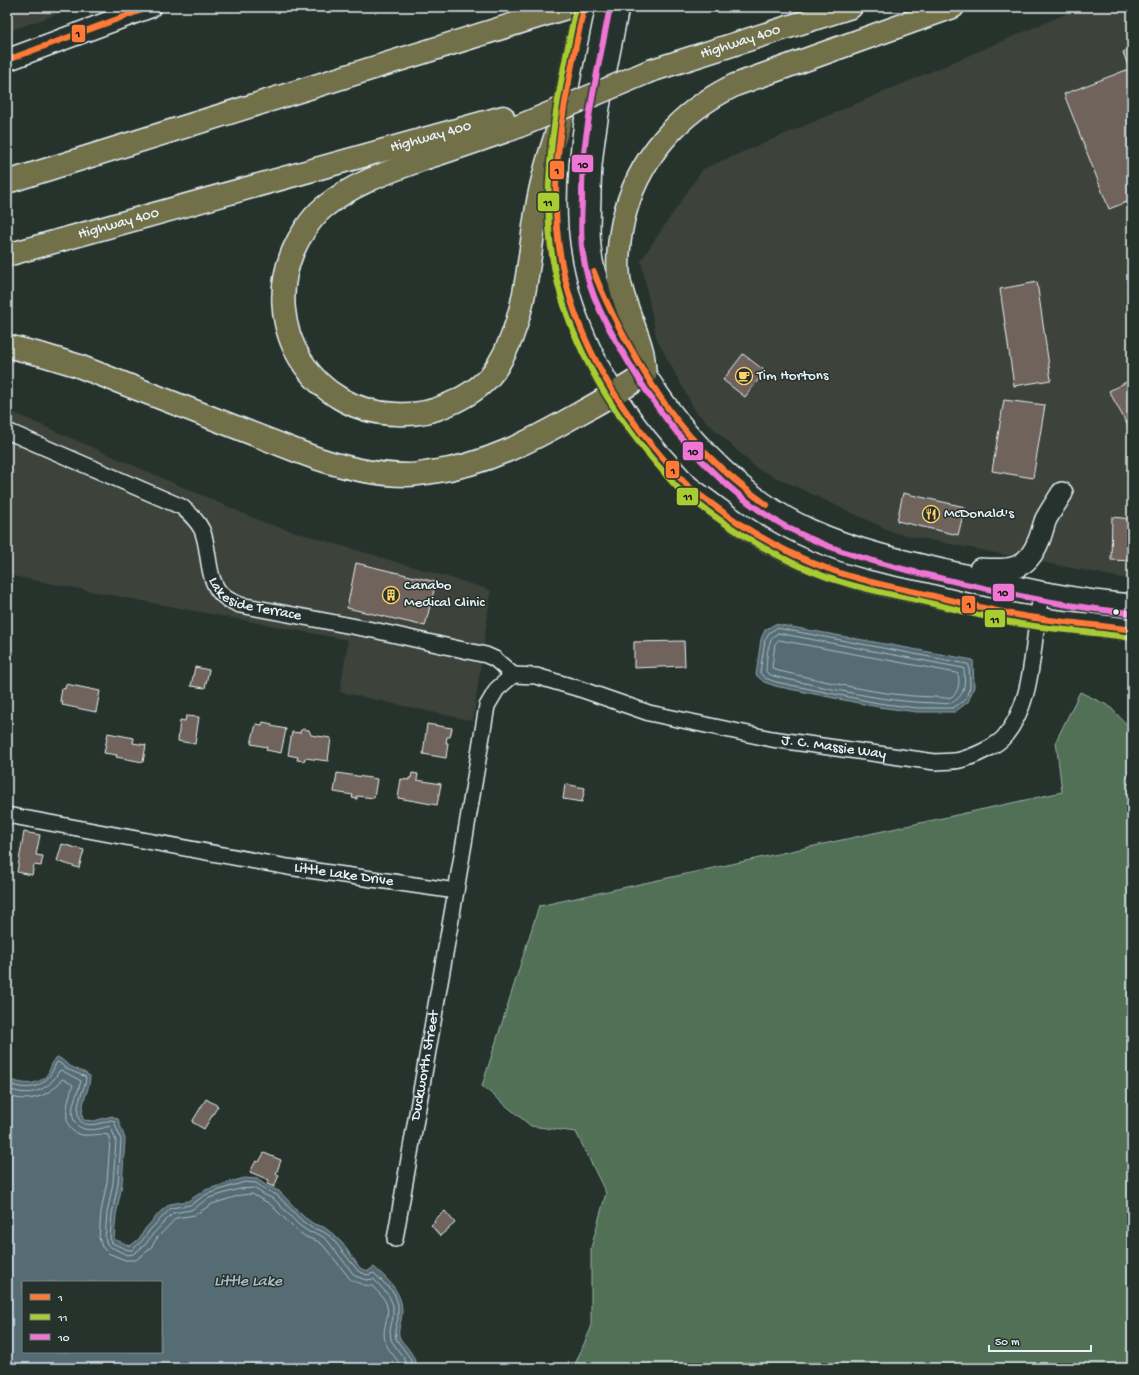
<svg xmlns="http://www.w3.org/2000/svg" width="1139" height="1375" font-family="'Gochi Hand',sans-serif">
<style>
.built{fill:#3c423b}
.green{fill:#516f57;stroke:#9cb0a8}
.water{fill:#556c74;stroke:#90a1a9;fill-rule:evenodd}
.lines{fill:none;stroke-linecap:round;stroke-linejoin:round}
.shore{stroke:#adbcc3;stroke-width:1}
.building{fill:#70645c;stroke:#e8f1f8}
.minor-casing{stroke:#e8f1f8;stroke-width:18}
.secondary-casing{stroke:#e8f1f8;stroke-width:24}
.motorway-casing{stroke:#e8f1f8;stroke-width:25}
.minor{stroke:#26332d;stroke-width:15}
.secondary{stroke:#26332d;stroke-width:21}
.motorway{stroke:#71704a;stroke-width:22}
.motorway-bridge-casing{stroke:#e8f1f8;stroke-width:25;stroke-linecap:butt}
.motorway-bridge{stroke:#71704a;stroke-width:22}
.bus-1-casing{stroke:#26332d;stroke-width:9}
.bus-2-casing{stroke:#26332d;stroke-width:9}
.bus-3-casing{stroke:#26332d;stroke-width:9}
.bus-1{stroke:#ff7a37;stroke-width:6}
.bus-2{stroke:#ac3;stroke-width:6}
.bus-3{stroke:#f076d6;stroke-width:6}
.bus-dot{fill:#e8f1f8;stroke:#26332d;stroke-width:1.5}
.labels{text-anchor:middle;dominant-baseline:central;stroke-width:3;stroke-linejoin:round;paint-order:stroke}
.street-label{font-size:15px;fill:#e8f1f8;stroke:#26332d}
.poi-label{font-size:15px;fill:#e8f1f8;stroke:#26332d;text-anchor:start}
.water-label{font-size:16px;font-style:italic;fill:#adbcc3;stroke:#26332d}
.line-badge{stroke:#26332d;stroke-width:1.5}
.pale-badge-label{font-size:11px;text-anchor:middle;font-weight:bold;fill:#111}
</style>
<rect width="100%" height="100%" fill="#26332d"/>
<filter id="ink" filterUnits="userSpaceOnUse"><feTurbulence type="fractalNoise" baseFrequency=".025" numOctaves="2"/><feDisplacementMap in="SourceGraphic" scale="8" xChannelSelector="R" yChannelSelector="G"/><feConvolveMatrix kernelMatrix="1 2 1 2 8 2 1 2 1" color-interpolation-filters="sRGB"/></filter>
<g filter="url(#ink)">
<!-- built -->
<g class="built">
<path d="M7,7H76L7,32Z"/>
<path d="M1082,7H1132V580L895,533L756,468L696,412L657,340L641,260L703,169Z"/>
<path d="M7,410L265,523L491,590L473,721L340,692L348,640L7,575Z"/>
</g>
<!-- green -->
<path class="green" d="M1080,692L1109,706L1132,730V766L1125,782L1132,785V1368H572L576,1362L591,1328V1248L606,1193L576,1132L531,1126L482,1086L539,906L1062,792L1056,741Z"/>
<!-- water -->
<g class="water">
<path d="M775,624L973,660L974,687L968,702L955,712H917L878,707L775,686L764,682L756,675L761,639L765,630Z"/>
<path d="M57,1057C63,1059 65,1063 70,1066C77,1070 84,1071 90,1076C90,1091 79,1104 83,1120L94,1121L112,1116L118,1119L125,1139L122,1184L116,1215L114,1239L130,1246L139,1239L145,1229L161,1211L170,1204L188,1201L205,1190L237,1180L245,1178L257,1179L267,1186L279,1191L304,1217L314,1224L324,1227L333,1234L343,1244L360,1268L368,1271L374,1267C391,1282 406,1296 401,1320C400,1326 397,1332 400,1338C401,1341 404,1343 406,1346C411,1352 416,1359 416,1368H7V1078C19,1084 36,1087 46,1076C51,1070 51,1062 57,1057ZM23,1282H161V1352H23Z"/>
</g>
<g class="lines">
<!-- shore -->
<g class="shore">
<path d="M777,628L967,664L969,665L970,687L965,700L953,708H917L878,703L776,682L765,678L760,673L765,640L769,633Z"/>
<path d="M778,633L963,668L964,669C965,682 966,695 953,702C949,705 941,703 935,703C882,702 829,688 777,677L768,674L766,671C767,659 766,639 778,633Z"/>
<path d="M779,640L957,673C961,679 959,693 951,697C946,699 938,697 933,697C881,696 830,682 779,671L773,669L772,667L775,644Z"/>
<path d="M7,1083C29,1093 48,1087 56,1063L58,1062L69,1070L86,1077C86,1084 83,1089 81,1095C71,1127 85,1129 111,1120L114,1121L121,1140L118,1184L112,1214L110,1238L112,1243L128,1250H132L142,1241L149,1231L171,1208L190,1205L207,1194L238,1184L245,1182L256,1183L266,1190L277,1195L302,1221L312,1228L322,1231L331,1237L358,1271L367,1275L374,1273L394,1293L398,1304V1318L395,1330L396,1339L410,1358L413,1368"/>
<path d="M7,1088C27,1098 49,1092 59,1071L61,1070L81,1081C79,1089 75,1097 73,1105C69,1132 89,1133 110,1126L111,1127L116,1141L113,1183L107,1213L105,1238L107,1244L111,1247L127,1255L133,1254L145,1245L153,1234L173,1213L191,1210L209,1198L239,1189L254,1188L263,1194L274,1199L299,1225L309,1232L320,1235L327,1240L355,1276L366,1280L374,1279L389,1296L393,1305V1317L390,1330L391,1340L405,1360L408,1368"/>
<path d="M7,1095C26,1104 50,1097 61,1080L63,1079L73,1085C68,1099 58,1132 83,1135C91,1136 100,1133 108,1135L110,1141L107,1182L101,1212L99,1238L102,1247L108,1253L125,1260H136L150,1249L157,1238L176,1218L195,1215L212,1204L241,1195L252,1194L270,1204L295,1229L306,1237L317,1241L323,1245L351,1280L364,1285L372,1286C377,1291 385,1298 387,1306C390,1319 380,1329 386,1344C390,1353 398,1358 401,1368"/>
</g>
</g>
<!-- building -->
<g class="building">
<path d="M1132,48V200L1109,209L1064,94L1129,69L1123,52Z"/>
<path d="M1037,282L1051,380L1014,386L1000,289Z"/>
<path d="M743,354L765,371L745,397L723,380Z"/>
<path d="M1132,379V433L1109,391Z"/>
<path d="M1004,400L1045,405L1033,478L992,471Z"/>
<path d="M903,493L965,507L958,535L897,521Z"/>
<path d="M1112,517L1132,519V561L1111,560Z"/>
<path d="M356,563L436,582L425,626L347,608Z"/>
<path d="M684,641L685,666L634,668V642Z"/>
<path d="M195,667L209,670L205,688L191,686Z"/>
<path d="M66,684L100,691L96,712L62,705L63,701H60L62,688L65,689Z"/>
<path d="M186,716L199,717L195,744L178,741L180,720L185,721Z"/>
<path d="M263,722L272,724L271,726L286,729L281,753L266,750L267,747L251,744L256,724L262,725Z"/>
<path d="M427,724L452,728L450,737H447L446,743H448L446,758L423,754Z"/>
<path d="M303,729L309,730L311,735L331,738L328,761L305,758L304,761L297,760L298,757L288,755L292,732L300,733V731Z"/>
<path d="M108,733L134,738L133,743L146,745L143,762L116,757L117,755L104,753Z"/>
<path d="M337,773L377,779L374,798L357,796V799L352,798L353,795L334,792Z"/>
<path d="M412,773L418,774L417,780L441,784L437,805L398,798L401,779L409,780V778H411Z"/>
<path d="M565,784L585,788L582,802L563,799Z"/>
<path d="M24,832L40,835L36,855L43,856L41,866L34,865L32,875L17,872Z"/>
<path d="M62,844L84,850L79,868L57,861Z"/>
<path d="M206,1099L218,1106L204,1129L192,1122Z"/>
<path d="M264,1153L281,1160L276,1174L279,1175L274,1187L267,1184L269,1180L250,1172L256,1161L259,1162Z"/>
<path d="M445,1211L455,1223L440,1236L431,1225L435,1222L434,1220Z"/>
</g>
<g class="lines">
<!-- minor casing -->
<g class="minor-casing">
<g id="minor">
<path id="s1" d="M7,431L182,507C190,514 197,520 202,530C211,551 205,584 226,598C230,601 236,603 240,605L378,631L486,655L495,659L513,675"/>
<path id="s2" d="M513,675L536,676L580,689L649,713L772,739L935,762C943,761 952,762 960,760C973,757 997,746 1005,736C1026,710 1030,678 1034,646C1036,628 1039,610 1041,592"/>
<path id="s3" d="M7,815L288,867L456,891"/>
<path id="s4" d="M395,1239L456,891L487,706L497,689L513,675"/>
</g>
</g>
<!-- secondary casing -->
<g class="secondary-casing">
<g id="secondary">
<path d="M584,7C569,79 552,155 557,229C564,316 609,401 668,464C674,471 681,479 688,486C697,493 707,500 716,507C750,532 780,551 820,566C852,579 887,586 921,593C960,602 998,613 1038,618C1069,623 1101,625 1132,630"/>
<path d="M618,7C609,56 597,107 592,156C590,171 590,185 590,199C589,220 588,240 592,261C598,295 618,326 634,355C672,424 737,497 810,530C859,552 911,563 964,575C1019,588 1076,601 1132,605"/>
<path d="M7,60L150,7"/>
<path d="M980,569C1010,571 1027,571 1039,540C1042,533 1043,526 1046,519C1051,510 1057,501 1062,493"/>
</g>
</g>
<!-- motorway casing -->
<g class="motorway-casing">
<g id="motorway">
<path id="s5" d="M650,71L851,7"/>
<path d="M534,120L512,129C485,138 457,148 429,157C393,170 353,183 323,208C311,218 299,237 293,251C261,327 312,412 396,414C414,415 430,413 447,405C466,397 487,384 498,365C529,315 528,252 539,196C545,166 555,137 565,108"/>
<path d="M7,182L569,7"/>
<path id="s6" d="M7,255L503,117"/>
<path d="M7,346L43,355L76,365L302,453C336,466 371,475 408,475C416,475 424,473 432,472C486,465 533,440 580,413C602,401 624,388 645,375C644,367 644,359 642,351C636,327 623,304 619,278C617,259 619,240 623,221C637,159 679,112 735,85L953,7"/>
</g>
</g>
<!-- minor -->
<use href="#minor" class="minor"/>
<!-- secondary -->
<use href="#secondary" class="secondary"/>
<!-- motorway -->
<use href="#motorway" class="motorway"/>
<!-- motorway-bridge casing -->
<g class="motorway-bridge-casing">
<path id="motorway-bridge" d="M534,120L650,71"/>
</g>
<!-- motorway-bridge -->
<use href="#motorway-bridge" class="motorway-bridge"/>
<!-- bus-1 casing -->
<g class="bus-1-casing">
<g id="bus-1">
<path d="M584,7C569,79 551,155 557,229C564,315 606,393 661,456C670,466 678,477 688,486C696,493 704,498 712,504C749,532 790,556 834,571C862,581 892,587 921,593C955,601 989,610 1023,616C1059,622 1096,625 1132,630"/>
<path d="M7,60L150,7"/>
<path d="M594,272C604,299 617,324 631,349C667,415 705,461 767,505"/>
</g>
</g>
<!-- bus-2 casing -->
<g class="bus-2-casing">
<path id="bus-2" d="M576,7C561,79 545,152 549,227C554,314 599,397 655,462C664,472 672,483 682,492C690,498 698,504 706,510C744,538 785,562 829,578C858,588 888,594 917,600C952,608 986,618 1021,624C1057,630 1094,632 1131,638"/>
</g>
<!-- bus-3 casing -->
<g class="bus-3-casing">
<path id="bus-3" d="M610,7C600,59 588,111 583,163C582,176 582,189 582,201C581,219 580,237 583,254C588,296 611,333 632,368C674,438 733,505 809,538C858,560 910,571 961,583C1018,596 1074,608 1131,613"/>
</g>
<!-- bus-1 -->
<use href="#bus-1" class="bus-1"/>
<!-- bus-2 -->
<use href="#bus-2" class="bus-2"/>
<!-- bus-3 -->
<use href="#bus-3" class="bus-3"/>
</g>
</g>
<!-- icons -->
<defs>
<g id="cafe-ring" transform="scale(0.9)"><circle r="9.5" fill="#26332d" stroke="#ffd166" stroke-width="1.5"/><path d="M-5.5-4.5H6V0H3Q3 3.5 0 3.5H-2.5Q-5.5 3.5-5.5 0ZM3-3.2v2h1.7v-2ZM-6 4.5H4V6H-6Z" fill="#ffd166"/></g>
<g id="restaurant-ring" transform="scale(0.9)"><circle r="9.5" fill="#26332d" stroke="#ffd166" stroke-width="1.5"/><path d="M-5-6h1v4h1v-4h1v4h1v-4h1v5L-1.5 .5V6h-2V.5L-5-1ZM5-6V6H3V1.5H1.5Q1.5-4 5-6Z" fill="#ffd166"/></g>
<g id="building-ring" transform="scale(0.9)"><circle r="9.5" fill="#26332d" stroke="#ffd166" stroke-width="1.5"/><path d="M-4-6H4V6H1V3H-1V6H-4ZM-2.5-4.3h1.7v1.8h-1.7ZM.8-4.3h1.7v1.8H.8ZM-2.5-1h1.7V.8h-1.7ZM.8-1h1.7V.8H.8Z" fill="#ffd166"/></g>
</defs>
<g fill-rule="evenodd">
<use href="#cafe-ring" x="744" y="376"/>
<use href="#restaurant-ring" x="931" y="514"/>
<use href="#building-ring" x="391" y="595"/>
</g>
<!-- markers -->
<circle class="bus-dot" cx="1116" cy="612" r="3.5"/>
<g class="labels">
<!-- street labels -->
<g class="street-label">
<text stroke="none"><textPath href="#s5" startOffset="95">Highway 400</textPath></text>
<text stroke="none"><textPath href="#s6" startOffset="440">Highway 400</textPath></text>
<text stroke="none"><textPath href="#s6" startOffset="116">Highway 400</textPath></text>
<text stroke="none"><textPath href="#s1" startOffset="322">Lakeside Terrace</textPath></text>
<text stroke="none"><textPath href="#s2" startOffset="330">J. C. Massie Way</textPath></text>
<text stroke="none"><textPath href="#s3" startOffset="342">Little Lake Drive</textPath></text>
<text stroke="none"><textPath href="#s4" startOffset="176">Duckworth Street</textPath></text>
</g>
<!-- poi labels -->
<g class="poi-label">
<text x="757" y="376">Tim Hortons</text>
<text x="944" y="514">McDonald's</text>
<text x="404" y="586">Canabo<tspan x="404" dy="17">Medical Clinic</tspan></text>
</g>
<!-- water labels -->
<g class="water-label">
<text x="248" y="1282">Little Lake</text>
</g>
</g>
<g class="line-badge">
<rect x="71" y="24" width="15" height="19" rx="4" fill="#ff7a37"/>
<rect x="571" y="154" width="23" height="19" rx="4" fill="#f076d6"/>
<rect x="549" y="160" width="16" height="20" rx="4" fill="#ff7a37"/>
<rect x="537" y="192" width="23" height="20" rx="4" fill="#ac3"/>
<rect x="682" y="441" width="22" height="20" rx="4" fill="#f076d6"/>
<rect x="665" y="460" width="15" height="19" rx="4" fill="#ff7a37"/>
<rect x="676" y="487" width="23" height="19" rx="4" fill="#ac3"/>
<rect x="992" y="583" width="23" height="19" rx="4" fill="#f076d6"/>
<rect x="961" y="595" width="15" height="19" rx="4" fill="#ff7a37"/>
<rect x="984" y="609" width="22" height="19" rx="4" fill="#ac3"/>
</g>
<g class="pale-badge-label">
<text x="78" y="37">1</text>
<text x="583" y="168">10</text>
<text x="557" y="174">1</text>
<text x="548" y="206">11</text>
<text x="693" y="455">10</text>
<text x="673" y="474">1</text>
<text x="688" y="500">11</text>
<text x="1003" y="596">10</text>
<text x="969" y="608">1</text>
<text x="995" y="623">11</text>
</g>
<!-- margin -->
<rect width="1139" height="1375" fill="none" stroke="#26332d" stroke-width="24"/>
<rect x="12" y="12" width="1115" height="1351" fill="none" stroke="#e8f1f8" stroke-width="1.5" filter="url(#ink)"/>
<!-- legend -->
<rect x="22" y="1281" width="140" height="72" fill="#26332d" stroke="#747f7e"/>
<rect x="30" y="1294" width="20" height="6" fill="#ff7a37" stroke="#747f7e"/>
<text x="58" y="1301" font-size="12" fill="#e8f1f8">1</text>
<rect x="30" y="1314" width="20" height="6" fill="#aacc33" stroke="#747f7e"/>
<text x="58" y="1321" font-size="12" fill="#e8f1f8">11</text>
<rect x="30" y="1334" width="20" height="6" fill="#f076d6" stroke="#747f7e"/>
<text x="58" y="1341" font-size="12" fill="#e8f1f8">10</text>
<!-- scale -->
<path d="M989 1345v6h102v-6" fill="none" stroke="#e8f1f8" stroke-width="2"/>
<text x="995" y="1345" font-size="12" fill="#e8f1f8" stroke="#26332d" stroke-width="3" paint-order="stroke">50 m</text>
</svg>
